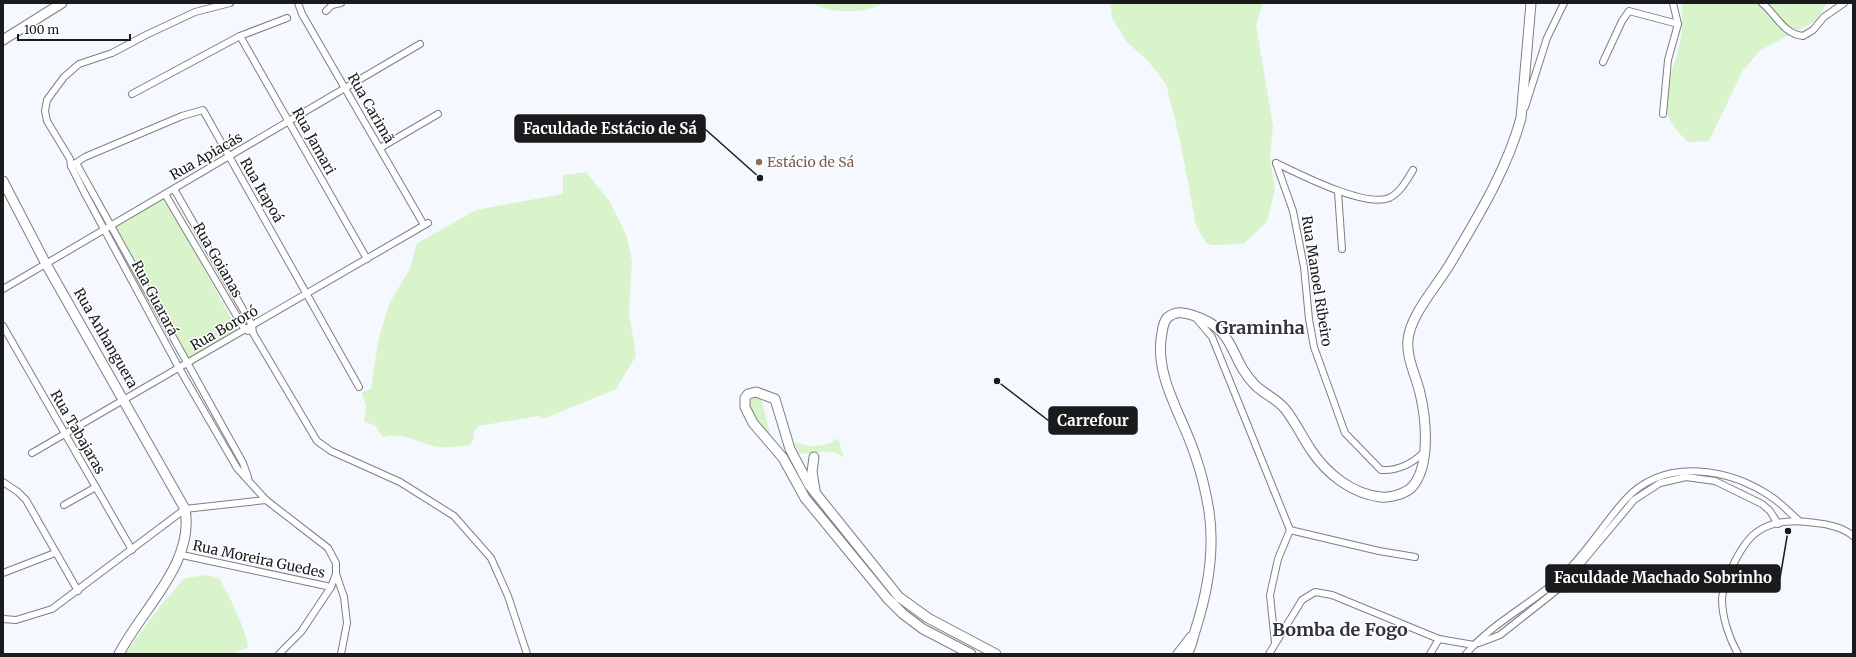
<svg xmlns="http://www.w3.org/2000/svg" width="1856" height="657" font-family="Merriweather,serif">
<style>
.green{fill:#d9f3ca}
.lines{fill:none;stroke-linecap:round;stroke-linejoin:round}
.street-casing{stroke:#7c7f84;stroke-width:8}
.secondary-casing{stroke:#7c7f84;stroke-width:11}
.street{stroke:#fff;stroke-width:6}
.secondary{stroke:#fff;stroke-width:9}
.education-dot{fill:#8d6e63;stroke:#fff;stroke-width:1.5}
.labels{text-anchor:middle;dominant-baseline:central;stroke-width:3;stroke-linejoin:round;paint-order:stroke}
.street-label{font-size:14px;fill:#1a1b1d;stroke:#fff}
.education-label{font-size:14px;fill:#785e54;stroke:#fff;text-anchor:start}
.district-label{font-size:18px;font-weight:bold;fill:#303337;stroke:#fff}
.leader{fill:none;stroke:#1a1b1d;stroke-width:1.5}
.callout-dot{fill:#1a1b1d;stroke:#fff;stroke-width:1.5}
.callout{fill:#1a1b1d;stroke:#1a1b1d;stroke-width:1.5}
.callout-label{font-size:15px;text-anchor:middle;font-weight:bold;fill:#fff}
</style>
<rect width="100%" height="100%" fill="#f5f8fe"/>
<!-- green -->
<g class="green">
<path d="M813,3H883C870,14 826,14 813,3Z"/>
<path d="M1110,3H1263L1256,25L1273,126L1270,158L1275,189L1267,222L1243,244L1212,245L1206,243L1196,225L1180,140L1166,84L1148,61L1127,42L1112,18Z"/>
<path d="M1682,3H1827L1816,21L1761,50L1743,70L1709,141L1688,142C1670,125 1659,107 1668,82C1670,73 1675,64 1677,55C1682,38 1683,21 1682,3Z"/>
<path d="M586,172L610,202L627,237L632,262L629,312L636,356L616,389L543,419L539,416L478,426L473,433L474,438L470,445C457,447 441,449 429,445C412,439 403,433 383,437L375,426L364,421L366,407L362,392L371,389L378,341L389,304L411,267L416,244L476,210L563,194V175Z"/>
<path d="M165,197L237,330L188,362L113,226Z"/>
<path d="M756,396L761,398L771,437C761,426 748,415 750,399Z"/>
<path d="M838,438L844,458C828,445 817,456 799,453L794,442C809,448 825,448 838,438Z"/>
<path d="M207,575L219,578C231,600 243,622 248,647L233,654H125L161,605L185,578Z"/>
</g>
<g class="lines">
<!-- street casing -->
<g class="street-casing">
<g id="street">
<path d="M230,3L195,12L146,35L112,53L79,64L64,77L47,100L45,111L47,121L70,159L71,166L84,192L179,368L237,468L266,500L328,548L336,563V574L331,587L301,632L279,654"/>
<path d="M298,3L302,14L424,225"/>
<path d="M1762,3C1776,14 1783,34 1803,36L1813,30L1824,17L1844,3"/>
<path d="M326,11L332,5L341,3"/>
<path d="M240,36L367,259"/>
<path d="M1603,62L1622,21L1629,11L1678,24"/>
<path d="M132,94L240,36L287,18"/>
<path d="M1525,107L1547,38L1564,3"/>
<path d="M1663,114L1668,60L1678,24L1673,3"/>
<path d="M380,148L438,114"/>
<path d="M76,163L243,463L248,477"/>
<path d="M1276,163L1293,211L1304,267L1309,319L1314,347L1345,433L1381,470C1399,471 1412,464 1424,452"/>
<path d="M1276,163C1299,174 1365,208 1389,198C1400,193 1407,180 1413,170"/>
<path d="M71,166L85,157L182,116L203,110L359,387"/>
<path d="M174,189L252,325L253,333L317,441L331,451L400,482L454,516L491,558L508,596L527,654"/>
<path d="M1338,192L1342,249"/>
<path d="M165,194L245,330L248,331"/>
<path d="M3,289L420,44"/>
<path d="M1195,317L1212,337L1290,530"/>
<path d="M3,326L132,550"/>
<path d="M32,453L428,223"/>
<path d="M3,482L18,492L26,500L78,591"/>
<path d="M64,505L96,487"/>
<path d="M1290,530L1379,551L1415,557"/>
<path d="M182,555L331,587"/>
<path d="M3,573L55,553"/>
<path d="M336,574L344,597L347,623L341,654"/>
<path d="M3,619L16,620L52,609L185,509L266,500"/>
<path d="M1275,643L1270,595L1278,559L1290,530"/>
<path d="M1479,643L1500,635L1562,586L1634,500L1660,483L1686,477L1715,481L1762,504L1770,511L1778,524"/>
<path d="M1269,654L1302,600L1315,592L1332,595L1439,639L1474,645"/>
<path d="M1430,654L1439,639"/>
<path d="M1466,654C1492,623 1530,605 1560,578C1585,556 1603,524 1626,499C1665,457 1730,468 1773,498C1782,504 1790,513 1798,520"/>
<path d="M1738,654C1729,638 1722,617 1722,599C1723,581 1742,542 1757,532C1773,520 1797,520 1816,523C1828,524 1844,528 1853,536"/>
</g>
</g>
<!-- secondary casing -->
<g class="secondary-casing">
<g id="secondary">
<path d="M3,40L62,3"/>
<path d="M3,181L46,264L185,509C195,563 142,609 119,654"/>
<path d="M814,457L812,472L815,490"/>
<path d="M971,654L923,629L903,614L887,598L805,498L783,458L753,423L745,407V398L748,394L756,392L775,399L790,449L809,485L899,597L928,618L996,654"/>
<path d="M1178,654L1191,637"/>
<path d="M1187,654C1192,646 1193,637 1196,628C1208,590 1215,551 1209,511C1206,493 1202,475 1196,458C1184,418 1153,376 1162,333C1163,327 1163,323 1167,318C1175,311 1183,312 1192,315C1238,329 1228,358 1255,385C1264,394 1277,399 1285,409C1295,421 1302,437 1311,450C1327,474 1352,494 1381,497C1390,498 1405,494 1412,487C1431,466 1426,418 1420,393C1416,376 1406,357 1408,340C1410,315 1437,286 1450,264C1477,218 1507,170 1521,118L1531,3"/>
</g>
</g>
<!-- street -->
<use href="#street" class="street"/>
<!-- secondary -->
<use href="#secondary" class="secondary"/>
</g>
<!-- markers -->
<circle class="education-dot" cx="759" cy="162" r="4"/>
<g class="labels">
<!-- street labels -->
<g class="street-label">
<text transform="translate(371 108) rotate(60)">Rua Carimã</text>
<text transform="translate(314 141) rotate(61)">Rua Jamari</text>
<text transform="translate(206 156) rotate(-30)">Rua Apiacás</text>
<text transform="translate(262 190) rotate(60)">Rua Itapoá</text>
<text transform="translate(218 260) rotate(60)">Rua Goianas</text>
<text transform="translate(1317 281) rotate(81)">Rua Manoel Ribeiro</text>
<text transform="translate(155 298) rotate(62)">Rua Guarará</text>
<text transform="translate(224 328) rotate(-30)">Rua Bororó</text>
<text transform="translate(106 338) rotate(60)">Rua Anhanguera</text>
<text transform="translate(78 432) rotate(60)">Rua Tabajaras</text>
<text transform="translate(259 559) rotate(12)">Rua Moreira Guedes</text>
</g>
<!-- education labels -->
<g class="education-label">
<text x="767" y="162">Estácio de Sá</text>
</g>
<!-- district labels -->
<g class="district-label">
<text x="1260" y="327">Graminha</text>
<text x="1340" y="629">Bomba de Fogo</text>
</g>
</g>
<!-- callouts -->
<path class="leader" d="M760 178L705 129M997 381L1049 421M1788 531L1780 578"/>
<g class="callout-dot">
<circle cx="760" cy="178" r="4"/>
<circle cx="997" cy="381" r="4"/>
<circle cx="1788" cy="531" r="4"/>
</g>
<g class="callout">
<rect x="515" y="115" width="190" height="27" rx="4"/>
<rect x="1049" y="407" width="88" height="27" rx="4"/>
<rect x="1546" y="565" width="234" height="27" rx="4"/>
</g>
<g class="callout-label">
<text x="610" y="134">Faculdade Estácio de Sá</text>
<text x="1093" y="426">Carrefour</text>
<text x="1663" y="583">Faculdade Machado Sobrinho</text>
</g>
<!-- border -->
<rect width="1856" height="657" fill="none" stroke="#1a1b1d" stroke-width="8"/>
<!-- scale -->
<path d="M18 34v6h112v-6" fill="none" stroke="#1a1b1d" stroke-width="2"/>
<text x="24" y="34" font-size="12" fill="#1a1b1d" stroke="#ffffff" stroke-width="3" paint-order="stroke">100 m</text>
</svg>
